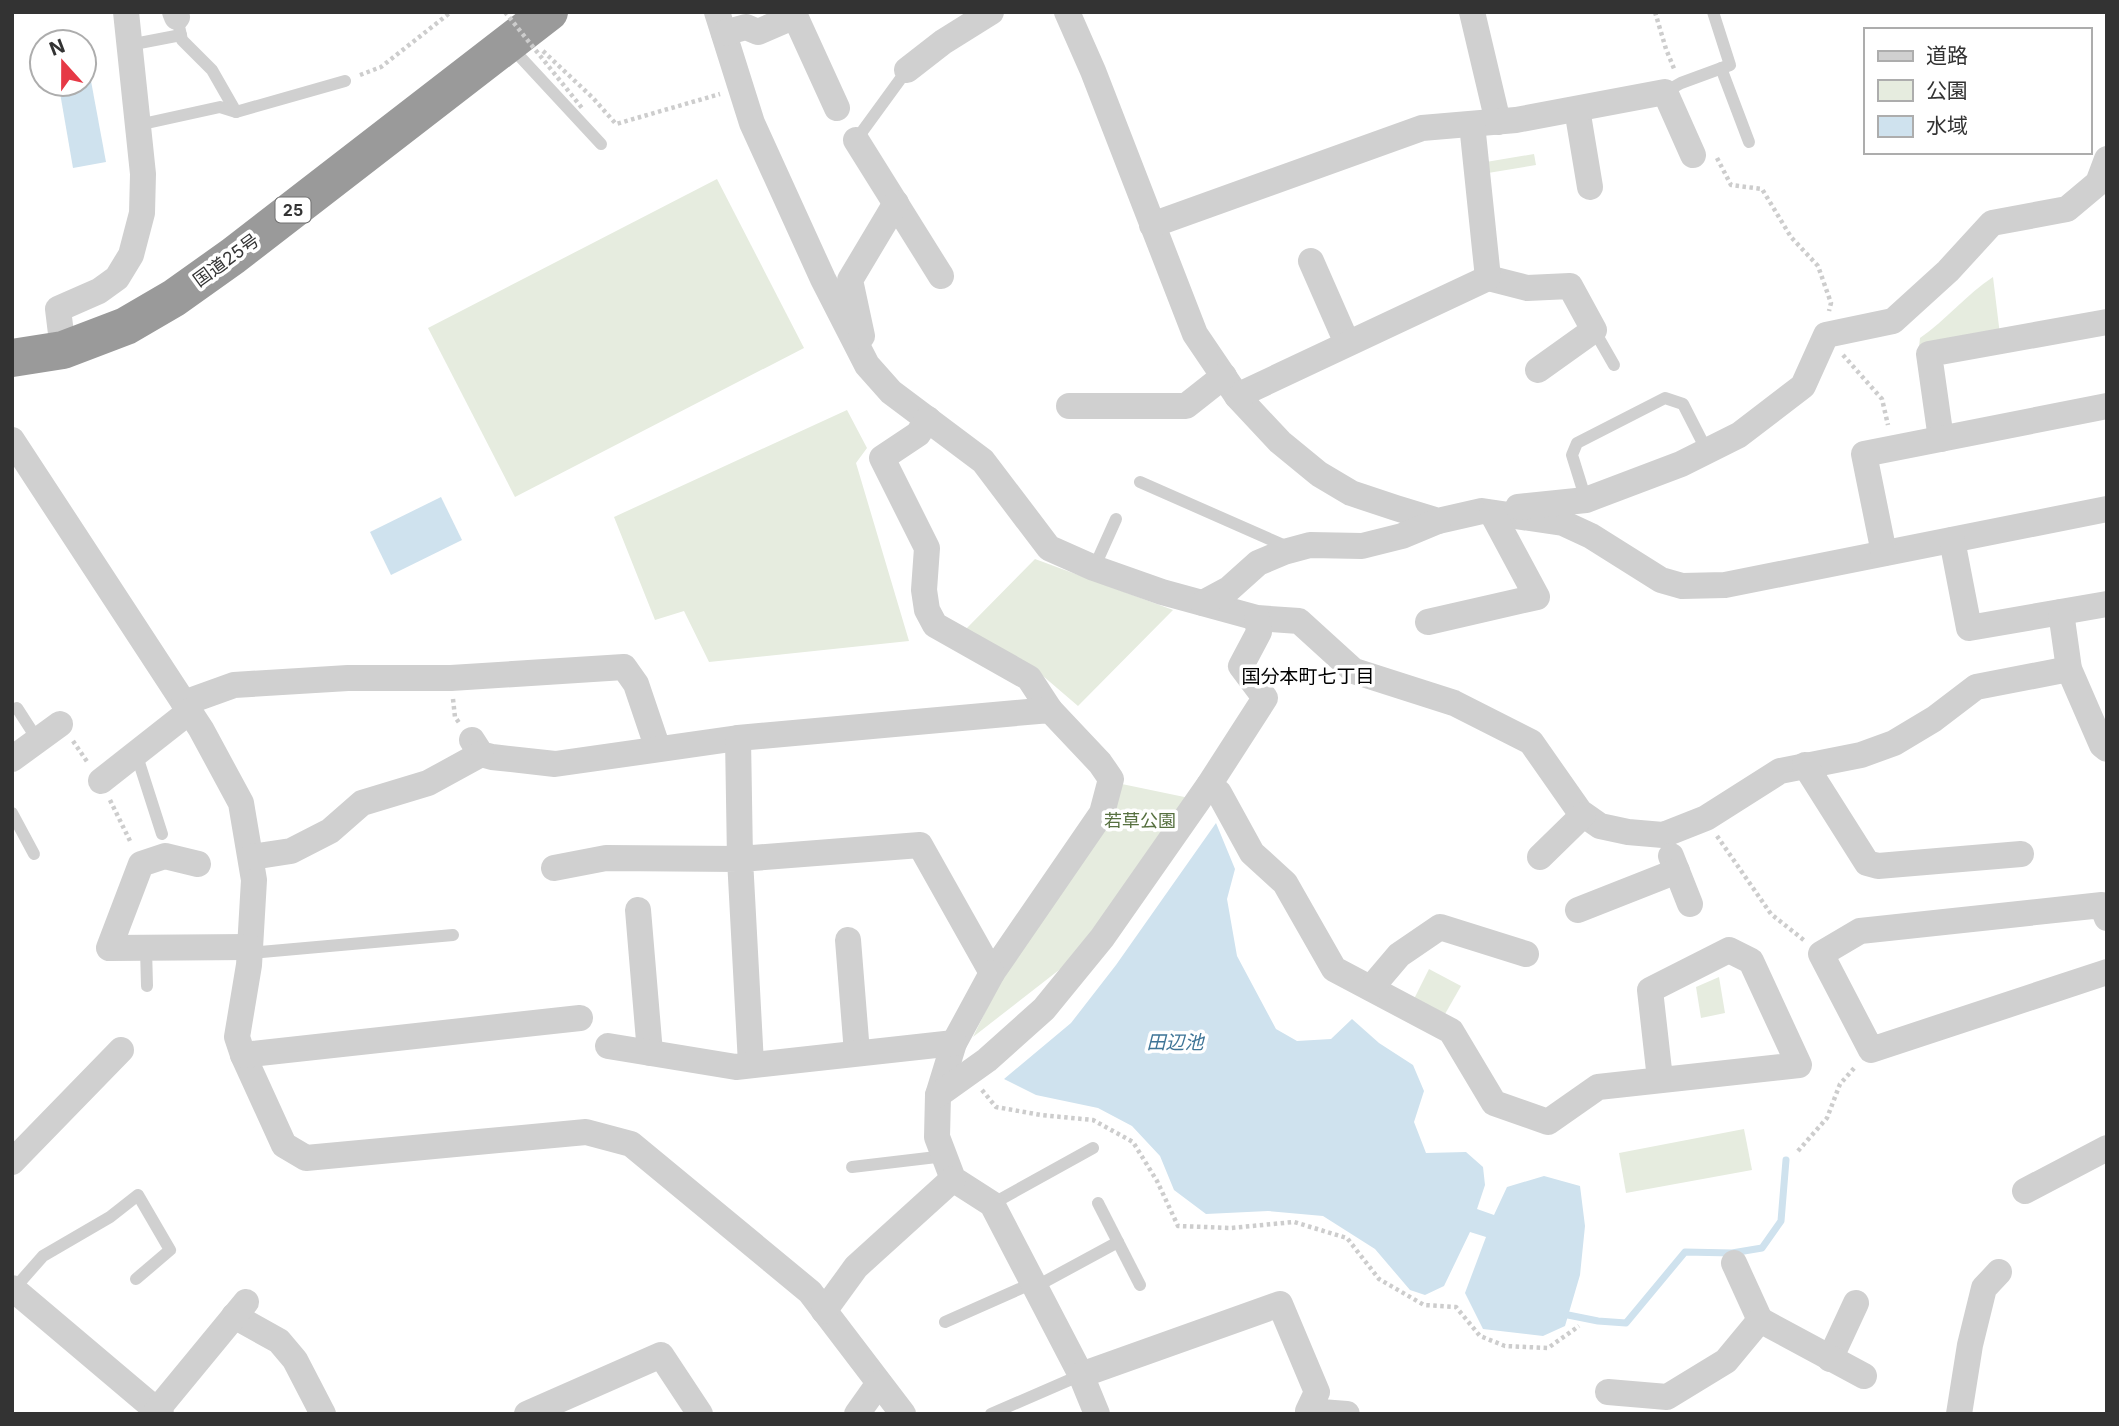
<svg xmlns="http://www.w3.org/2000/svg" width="2119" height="1426" font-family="Inter,'Noto Sans JP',sans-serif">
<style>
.green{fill:#e6ecdf}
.water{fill:#cfe2ee}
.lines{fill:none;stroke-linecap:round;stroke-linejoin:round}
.stream{stroke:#cfe2ee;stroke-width:7}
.path{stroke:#cdcdcd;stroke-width:4.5;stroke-dasharray:3.5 3.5;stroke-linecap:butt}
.lane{stroke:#d0d0d0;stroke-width:12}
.street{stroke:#d0d0d0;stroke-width:26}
.highway{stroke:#9a9a9a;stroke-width:38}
.path-bridge{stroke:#cdcdcd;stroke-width:4.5;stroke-dasharray:3.5 3.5;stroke-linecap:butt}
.labels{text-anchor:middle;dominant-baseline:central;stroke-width:7;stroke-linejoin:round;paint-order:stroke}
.shield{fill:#fff;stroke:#707070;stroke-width:2}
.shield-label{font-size:16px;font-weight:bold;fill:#333}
.street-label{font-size:18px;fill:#333;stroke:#fff}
.park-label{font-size:18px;fill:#56703f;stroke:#fff}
.neighbourhood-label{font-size:19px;fill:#000;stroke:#fff}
.water-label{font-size:19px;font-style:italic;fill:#3f7597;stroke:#fff}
</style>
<rect width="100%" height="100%" fill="#fff"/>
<!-- green -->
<g class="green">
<path d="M1534,154L1536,165L1488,173L1486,162Z"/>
<path d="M717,179L804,348L515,497L428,328Z"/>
<path d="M1993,277L2000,335L1919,347L1920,338C1946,320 1966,295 1993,277Z"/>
<path d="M847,410L867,448L856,463L909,641L709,662L684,611L655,620L614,517Z"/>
<path d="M1035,559L1173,610L1078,706L1043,676L966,629Z"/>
<path d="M1117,783L1194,799L1068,963L973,1037L1014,953Z"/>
<path d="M1429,969L1461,986L1445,1014L1414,999Z"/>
<path d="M1719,977L1725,1013L1701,1018L1696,987Z"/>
<path d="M1744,1129L1752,1170L1626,1193L1619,1153Z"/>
</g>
<!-- water -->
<g class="water">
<path d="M91,81L106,162L73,168L59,87Z"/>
<path d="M441,497L462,540L391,575L370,532Z"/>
<path d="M1216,823L1235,869L1227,899L1237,956L1276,1029L1297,1041L1331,1039L1352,1019L1379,1043L1413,1065L1424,1091L1414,1122L1426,1153L1466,1152L1483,1167L1485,1185L1477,1209L1494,1215L1507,1187L1544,1176L1580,1186L1585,1226L1580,1275L1565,1326L1543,1336L1483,1329L1465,1293L1486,1237L1470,1232L1444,1286L1425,1295L1410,1290L1375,1249L1323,1216L1268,1211L1206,1214L1174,1190L1160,1156L1132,1126L1098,1108L1036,1095L1004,1079L1071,1023L1116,965Z"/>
</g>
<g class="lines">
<!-- stream -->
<path class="stream" d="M1568,1315L1598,1321L1626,1323L1685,1252L1732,1253L1762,1248L1781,1221L1786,1160"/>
<!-- path -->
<g class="path">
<path d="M1655,12L1666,49L1675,71"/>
<path d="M543,51L593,98L616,124L720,94"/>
<path d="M360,75L381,67L451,12"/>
<path d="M1717,158L1731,185L1762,189L1791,237L1818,266L1831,303L1829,311"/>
<path d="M1843,355L1882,399L1888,425"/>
<path d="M453,699L455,717L460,724"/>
<path d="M73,741L88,763"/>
<path d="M110,800L131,843"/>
<path d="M1717,836L1771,914L1805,941"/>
<path d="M982,1090L996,1107L1041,1115L1093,1120L1133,1142L1157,1181L1178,1226L1231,1228L1294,1222L1347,1238L1379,1279L1424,1305L1456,1307L1480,1336L1505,1346L1548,1348L1579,1326"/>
<path d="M1798,1151L1827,1118L1840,1084L1856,1066"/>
</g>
<!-- lane -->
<g class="lane">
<path d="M177,17L182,40L212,70L236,112"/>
<path d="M129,45L181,35"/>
<path d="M511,47L601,144"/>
<path d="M1721,68L1749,142"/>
<path d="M1665,92L1681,83L1730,65L1713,12"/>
<path d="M138,125L220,107L236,112L345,81"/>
<path d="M856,140L907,70"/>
<path d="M1594,330L1614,365"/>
<path d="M1140,482L1290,548"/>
<path d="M1586,500L1572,455L1577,443L1665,398L1683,404L1707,451"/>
<path d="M1094,568L1116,519"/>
<path d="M17,708L37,739"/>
<path d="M136,753L162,834"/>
<path d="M12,813L34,854"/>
<path d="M146,948L147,986"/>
<path d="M250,953L453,935"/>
<path d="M852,1167L945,1156"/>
<path d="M1098,1203L1140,1285"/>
<path d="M992,1204L1093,1148"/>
<path d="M1035,1287L1118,1242"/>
<path d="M13,1290L43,1256L110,1217L138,1195L170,1250L136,1279"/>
<path d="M945,1322L1033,1283"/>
<path d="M991,1414L1081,1375"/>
</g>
<!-- street -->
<g class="street">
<path d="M175,12L177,17"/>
<path d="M717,12L752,123L823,279L867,365L891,392L983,461L1049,548L1094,568L1162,592L1257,618L1299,621L1354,671L1454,703L1531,742L1580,812L1600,826L1628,832L1663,835L1706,818L1780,771L1861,755L1894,743L1934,719L1976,687L2069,669"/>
<path d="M1067,12L1093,71L1195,334L1237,396L1280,442L1319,474L1351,493L1396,508L1438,521L1482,511L1563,523L1591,536L1661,580L1682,586L1725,585L2107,509"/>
<path d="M1472,12L1498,122"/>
<path d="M724,33L746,27L758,32L795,16L837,108"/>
<path d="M907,70L943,42L991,12"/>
<path d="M1577,109L1590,187"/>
<path d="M856,140L941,276"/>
<path d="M1152,225L1422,128L1516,120L1665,92L1693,155"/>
<path d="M1311,261L1347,343"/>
<path d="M1488,278L1527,288L1570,286L1594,330L1538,370"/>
<path d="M862,336L850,280L896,203"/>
<path d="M63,350L58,309L99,291L117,278L131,255L142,213L143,174L126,12"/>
<path d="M1237,396L1488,278L1472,124"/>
<path d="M1069,406H1186L1224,376"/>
<path d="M928,419L918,434L882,458L927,548L924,590L927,610L935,625L1029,678L1050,710"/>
<path d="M1941,439L1929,354L2107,322"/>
<path d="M12,440L201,729L241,803L254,880L249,965L237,1037L243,1055L284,1145L306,1158L586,1132L631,1144L810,1292L903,1414"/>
<path d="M1518,507L1586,500L1681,464L1739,435L1803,386L1826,335L1893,321L1948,271L1992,223L2067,209L2098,183L2107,159"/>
<path d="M1952,540L1969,628L2107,604"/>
<path d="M1884,553L1864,454L2107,406"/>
<path d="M1203,603L1229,589L1258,563L1284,552L1310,545L1362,546L1402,536L1438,521"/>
<path d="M2061,612L2069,669L2102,745L2107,749"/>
<path d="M1428,622L1537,597L1492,513"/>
<path d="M184,703L234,685L348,678H451L624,667L636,684L658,749"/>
<path d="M472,740L481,754L492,757L555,764L738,738"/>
<path d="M12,759L60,724"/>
<path d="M1805,765L1867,863L1878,866L2021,854"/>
<path d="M101,781L190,711"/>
<path d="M1209,785L1219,793L1252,853L1285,883L1334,969L1451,1031L1494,1103L1548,1122L1598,1087L1799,1065L1751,961L1729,950L1650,990L1660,1079"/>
<path d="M1671,856L1690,904"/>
<path d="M251,857L291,851L330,831L362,803L428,783L481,754"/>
<path d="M1540,857L1583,815"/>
<path d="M198,864L165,856L141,864L109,948L250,947"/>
<path d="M554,868L606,858L740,859L920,845L992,973L1102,813L1111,779L1100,763L1050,710L738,738L740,859L751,1064"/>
<path d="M638,910L650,1053"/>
<path d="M1578,910L1677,871"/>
<path d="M2107,918L2102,905L1860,931L1821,954L1871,1050L2107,972"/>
<path d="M848,940L857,1053"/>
<path d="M992,973L954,1043L938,1095L937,1137L953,1179L992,1204L1081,1375L1097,1414"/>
<path d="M1371,988L1399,955L1440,927L1526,954"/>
<path d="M608,1046L736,1067L954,1043"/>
<path d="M243,1055L580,1018"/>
<path d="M938,1095L987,1060L1044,1009L1102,938L1209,785L1265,698L1241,666L1259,632L1257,618"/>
<path d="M12,1162L121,1050"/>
<path d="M2025,1191L2107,1148"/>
<path d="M1734,1263L1760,1320"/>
<path d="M12,1288L161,1414"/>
<path d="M824,1311L856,1267L953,1179"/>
<path d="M234,1316L279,1341L295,1360L323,1414"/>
<path d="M1830,1359L1856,1303"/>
<path d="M1081,1375L1280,1304L1317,1392L1308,1411L1347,1414"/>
<path d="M1608,1392L1667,1397L1726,1361L1760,1320L1864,1376"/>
<path d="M157,1410L246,1302"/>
<path d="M527,1414L661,1355L700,1414"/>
<path d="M857,1414L879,1383"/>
<path d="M1959,1414L1970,1345L1984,1288L1999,1272"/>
</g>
<!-- highway -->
<path class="highway" d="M12,358L63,350L126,326L174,298L233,256L549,12"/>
<!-- path-bridge -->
<path class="path-bridge" d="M505,12L582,108"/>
</g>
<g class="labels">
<!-- shield labels -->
<rect class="shield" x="275.5" y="197.5" width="35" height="25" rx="5"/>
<g class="shield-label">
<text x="293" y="210">25</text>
</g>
<!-- street labels -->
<g class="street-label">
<text transform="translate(226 260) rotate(-36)">国道25号</text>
</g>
<!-- park labels -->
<g class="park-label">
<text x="1140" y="820">若草公園</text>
</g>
<!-- neighbourhood labels -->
<g class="neighbourhood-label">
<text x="1308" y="676">国分本町七丁目</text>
</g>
<!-- water labels -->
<g class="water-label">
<text x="1175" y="1042">田辺池</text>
</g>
</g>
<!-- border -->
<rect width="2119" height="1426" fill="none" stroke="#333333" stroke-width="28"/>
<!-- legend -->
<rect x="1864" y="28" width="228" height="126" fill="#ffffff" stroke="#adadad" stroke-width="2"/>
<rect x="1878" y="51" width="35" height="10" fill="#d0d0d0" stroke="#adadad" stroke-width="2"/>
<text x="1926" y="63" font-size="21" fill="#333333">道路</text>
<rect x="1878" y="80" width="35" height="21" fill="#e6ecdf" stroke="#adadad" stroke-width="2"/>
<text x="1926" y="98" font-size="21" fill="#333333">公園</text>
<rect x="1878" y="116" width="35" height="21" fill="#cfe2ee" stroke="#adadad" stroke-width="2"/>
<text x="1926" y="133" font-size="21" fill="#333333">水域</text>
<!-- north arrow -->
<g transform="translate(63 63) rotate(339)"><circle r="33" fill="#ffffff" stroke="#adadad" stroke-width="2"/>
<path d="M0-5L12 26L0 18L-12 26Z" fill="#e63946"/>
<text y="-10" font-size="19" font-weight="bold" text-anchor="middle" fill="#333333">N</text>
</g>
</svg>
